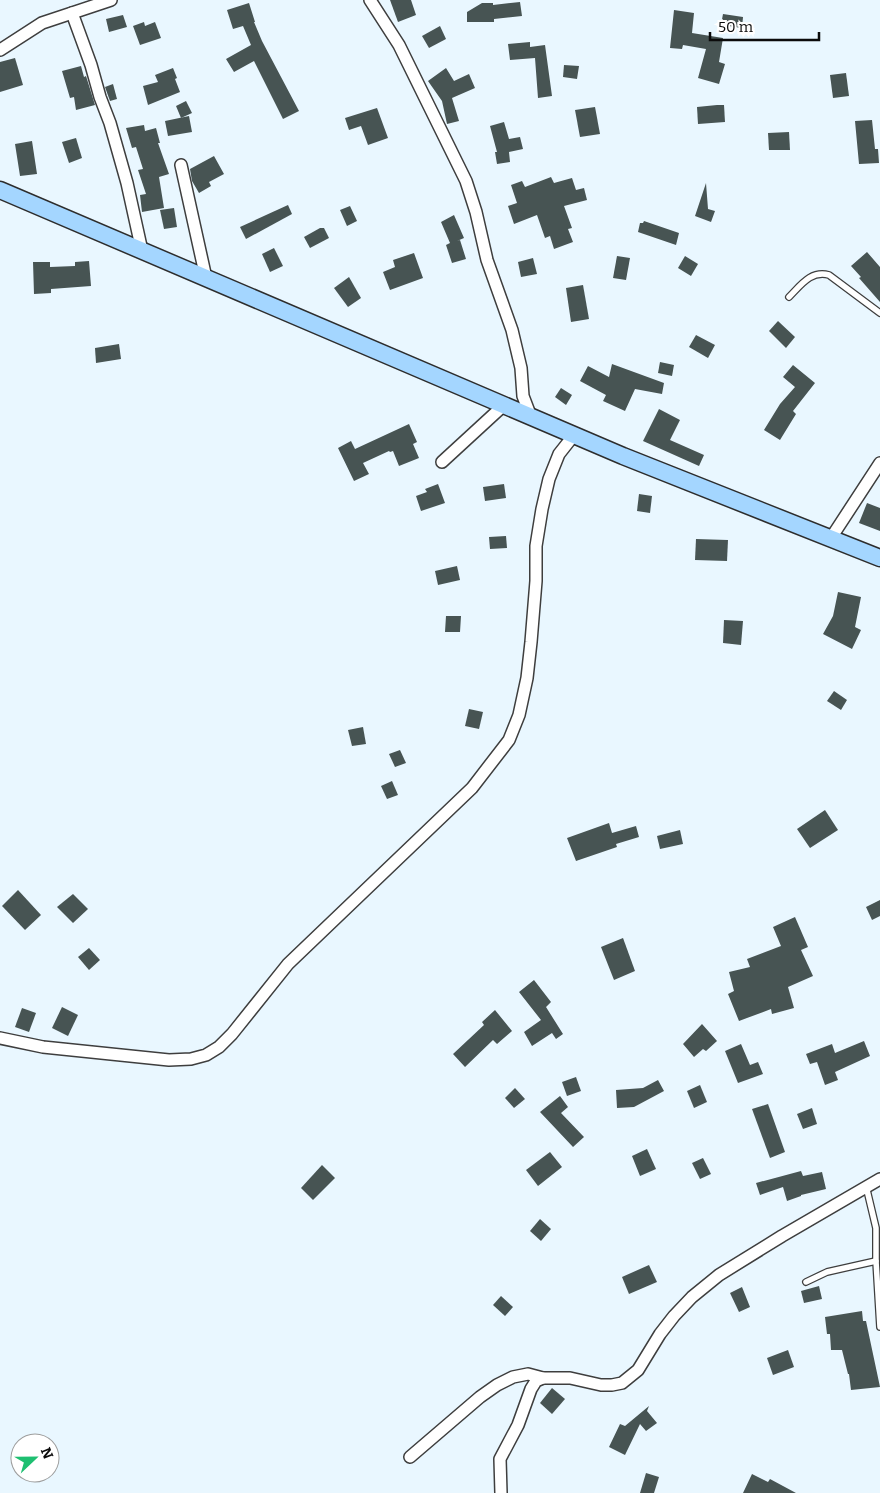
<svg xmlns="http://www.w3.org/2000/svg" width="880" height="1493" font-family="Bitter,serif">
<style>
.building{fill:#475453}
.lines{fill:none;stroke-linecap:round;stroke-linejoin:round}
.lane-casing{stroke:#3e3e3e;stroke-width:8}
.street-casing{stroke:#3e3e3e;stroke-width:14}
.secondary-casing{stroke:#2d2d2d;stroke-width:19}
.lane{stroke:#fff;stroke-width:5.5}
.street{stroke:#fff;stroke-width:11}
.secondary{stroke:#a4d6ff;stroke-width:16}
</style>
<rect width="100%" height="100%" fill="#e9f7ff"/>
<!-- building -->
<g class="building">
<path d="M390,0H411L416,15L398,22Z"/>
<path d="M520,2L522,16L494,19V22H467V12L482,3H493V5Z"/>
<path d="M249,3L255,22H254L262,41L299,111L283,119L254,61L234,72L226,59L251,45L243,26L233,29L227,10Z"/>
<path d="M674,10L694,13L692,33L723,38L719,62L725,64L719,84L698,78L706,49L683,45L682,49L670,48Z"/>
<path d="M723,14L743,17L742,28L721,25Z"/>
<path d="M123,15L127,27L109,32L106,19Z"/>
<path d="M144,22L145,26L155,22L161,38L140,45L133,26Z"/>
<path d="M440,26L446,39L429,48L422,36Z"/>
<path d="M530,42V47L545,45L552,96L538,98L535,58L510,60L508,44Z"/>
<path d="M15,58L23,85L0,92V62Z"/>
<path d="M564,65L579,66L577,79L563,77Z"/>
<path d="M81,66L84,77L86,76L95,105L76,110L74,97L70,98L62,71Z"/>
<path d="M173,68L177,78L175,79L180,92L148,105L143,86L158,82L155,75Z"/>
<path d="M446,68L454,81L469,74L475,88L452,98L459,121L447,124L442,101L428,81Z"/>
<path d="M846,73L849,96L833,98L830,75Z"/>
<path d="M113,84L117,99L110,101L105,87Z"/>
<path d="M186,101L192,113L181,118L176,106Z"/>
<path d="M717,105H724L725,122L698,124L697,107Z"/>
<path d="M595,107L600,134L580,137L575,110Z"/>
<path d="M377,108L388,138L368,145L361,126L349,130L345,118Z"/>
<path d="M189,116L192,132L168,136L165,121Z"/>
<path d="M872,120L875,149H878L879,163L859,164L855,121Z"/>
<path d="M504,122L509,139L520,137L523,149L509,152L510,162L497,164L495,152H497L490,126Z"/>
<path d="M144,125L145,131L156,128L160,143H158L169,174L159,177L164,208L142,212L140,195L146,194L138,170L143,169L136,147L132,148L126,128Z"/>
<path d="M789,132L790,150H769L768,133Z"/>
<path d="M76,138L82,158L69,163L62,142Z"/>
<path d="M32,141L37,174L20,176L15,144Z"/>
<path d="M214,156L224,174L209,182L211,186L199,193L192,181L190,169Z"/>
<path d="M551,177L554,183L572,178L576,190L584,188L587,200L564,206L572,228L568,229L573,242L554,249L550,236L545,238L537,215L514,224L508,206L517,203L511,185L522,181L525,187Z"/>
<path d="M706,183L708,209L715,211L711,222L695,216Z"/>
<path d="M288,205L292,214L246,239L240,227Z"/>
<path d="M350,206L357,221L347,226L340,210Z"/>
<path d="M174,208L177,227L164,229L160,210Z"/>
<path d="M454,215L464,238L457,241L460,240L466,259L452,263L446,245L450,243L441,222Z"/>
<path d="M644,221L679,233L676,245L638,232L640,223H643Z"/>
<path d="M320,228H324L329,238L310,248L304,237Z"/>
<path d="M274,248L283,266L270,272L262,254Z"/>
<path d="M867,252L880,267V302L859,278L861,277L851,266Z"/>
<path d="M414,253L423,278L390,290L383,272L395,267L393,260Z"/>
<path d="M617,256L630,258L626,280L613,278Z"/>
<path d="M685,256L698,264L691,276L678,268Z"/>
<path d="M533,258L537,274L521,277L518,262Z"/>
<path d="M89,261L91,286L51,289V293L34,294L33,262H50V267L75,266V262Z"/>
<path d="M349,277L361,298L348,307L334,288Z"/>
<path d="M583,285L589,319L571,322L566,288Z"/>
<path d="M778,321L795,337L786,348L769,331Z"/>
<path d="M696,335L715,345L708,358L689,347Z"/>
<path d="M119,344L121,359L96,363L95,348Z"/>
<path d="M660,362L674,365L672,376L658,373Z"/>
<path d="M612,364L664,383L662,394L635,389L625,411L603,401L606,395L580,381L588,366L609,377Z"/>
<path d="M793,365L815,383L793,411L796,414L780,440L764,430L780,404L795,387L783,377Z"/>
<path d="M561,388L572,395L566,405L555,397Z"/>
<path d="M659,409L680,420L670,440L704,455L699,466L643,441Z"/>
<path d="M409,424L417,442L413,444L419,458L399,466L393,451L390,452L389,451L363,463L369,474L354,481L338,448L351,441L355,449Z"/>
<path d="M438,484L445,503L421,511L416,496L427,492L425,489Z"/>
<path d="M504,484L506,498L485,501L483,487Z"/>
<path d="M639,494L652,496L650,513L637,511Z"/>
<path d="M867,503L880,508V531L859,523Z"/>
<path d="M506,536L507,548L490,549L489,537Z"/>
<path d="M696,539L728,540L727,561L695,560Z"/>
<path d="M457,566L460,580L438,585L435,571Z"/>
<path d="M838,592L861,597L855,627L861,630L852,649L823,634L833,616Z"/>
<path d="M446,616H461L460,632H445Z"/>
<path d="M724,620L743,621L741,645L723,643Z"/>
<path d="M834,691L847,700L841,710L827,701Z"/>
<path d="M469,709L483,712L479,729L465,726Z"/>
<path d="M363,727L366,744L352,746L348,730Z"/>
<path d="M400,750L406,763L395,767L389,754Z"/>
<path d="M392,781L398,795L387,799L381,786Z"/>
<path d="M825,810L838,830L810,848L797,829Z"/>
<path d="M609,823L612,833L636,826L639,837L616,844L617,847L576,861L567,838Z"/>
<path d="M680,830L683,844L660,849L657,836Z"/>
<path d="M18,890L41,915L25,930L2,906Z"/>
<path d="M73,894L88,909L73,923L57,907Z"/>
<path d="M880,900V916L872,920L866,907Z"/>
<path d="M795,917L808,947L801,950L813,976L788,987L794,1008L772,1014L771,1009L739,1021L728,994L734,991L729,972L750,967L747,959L781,946L773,927Z"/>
<path d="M623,938L635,971L614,980L601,947Z"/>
<path d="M89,948L100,960L89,970L78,957Z"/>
<path d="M534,980L551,1002L546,1007L563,1034L556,1039L552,1033L532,1046L524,1032L541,1020L519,992Z"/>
<path d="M62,1007L78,1015L68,1036L52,1028Z"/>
<path d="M22,1008L36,1013L29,1032L15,1027Z"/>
<path d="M495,1010L512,1031L497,1044L493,1040L465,1067L453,1054L484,1025L482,1022Z"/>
<path d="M702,1024L717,1041L706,1051L703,1049L694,1057L683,1044Z"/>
<path d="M864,1041L870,1056L835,1072L838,1080L825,1085L817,1062L810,1064L806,1054L832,1044L835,1053Z"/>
<path d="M741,1044L750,1065L758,1062L763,1074L738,1083L725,1051Z"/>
<path d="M576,1077L581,1091L567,1096L562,1082Z"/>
<path d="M658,1080L664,1091L634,1107L617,1108L616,1090L643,1088Z"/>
<path d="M700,1085L707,1102L694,1108L687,1091Z"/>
<path d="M515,1088L525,1099L514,1108L505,1098Z"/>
<path d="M560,1096L568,1107L561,1113L584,1137L573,1147L540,1112Z"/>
<path d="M768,1104L785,1152L770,1158L752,1109Z"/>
<path d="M812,1108L817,1124L803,1129L797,1114Z"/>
<path d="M647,1149L656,1169L640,1176L632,1156Z"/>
<path d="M550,1152L562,1167L538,1186L526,1170Z"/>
<path d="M703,1158L711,1174L700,1179L692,1163Z"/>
<path d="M322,1165L335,1178L313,1200L301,1188Z"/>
<path d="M801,1171L803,1176L822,1172L826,1189L801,1195V1196L787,1201L783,1187L760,1195L756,1183Z"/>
<path d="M540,1219L551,1229L541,1241L530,1231Z"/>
<path d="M649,1265L657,1282L629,1294L622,1277Z"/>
<path d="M819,1286L822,1299L804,1303L801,1291Z"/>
<path d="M742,1287L750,1307L739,1312L730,1293Z"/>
<path d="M501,1296L513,1307L505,1316L493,1305Z"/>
<path d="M862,1311L863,1321H866L880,1387L851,1390L849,1374H848L842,1350H831L830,1334H827L825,1317Z"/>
<path d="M788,1350L794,1367L773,1375L767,1358Z"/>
<path d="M552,1388L565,1399L552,1414L540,1403Z"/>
<path d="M649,1406L647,1411L657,1423L646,1431L640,1424L625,1455L609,1447L620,1424L625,1426Z"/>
<path d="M646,1473L659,1477L654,1493H640Z"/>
<path d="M752,1474L768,1482L770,1479L796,1493H743Z"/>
</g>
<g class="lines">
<!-- lane casing -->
<g class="lane-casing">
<g id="lane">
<path d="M789,297C801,285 811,270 829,275L880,313"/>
<path d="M866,1186L876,1228V1261L880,1327"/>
<path d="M806,1282L827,1272L876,1261"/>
</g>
</g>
<!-- street casing -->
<g class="street-casing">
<g id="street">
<path d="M370,0L399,45L466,181L476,212L487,260L512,330L521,368L523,396L531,417"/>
<path d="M72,13L91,65L100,97L110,123L127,183L142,251"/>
<path d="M0,50L42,23L111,0"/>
<path d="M181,165L206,278"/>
<path d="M442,462L504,405"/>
<path d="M831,538L880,463"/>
<path d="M0,1038L43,1047L169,1060L191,1059L206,1055L219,1047L232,1034L288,964L472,788L509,740L519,715L527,678L531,642L536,581V546L542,509L549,479L559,454L574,435"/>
<path d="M410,1457L480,1397L497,1385L513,1377L528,1374L543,1378H570L601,1385H612L622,1383L638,1370L660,1334L674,1316L692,1297L719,1275L782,1236L880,1179"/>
<path d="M501,1493L500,1459L518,1425L531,1389L536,1381L543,1378"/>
</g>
</g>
<!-- secondary casing -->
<g class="secondary-casing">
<path id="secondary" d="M0,190L623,456L880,558"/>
</g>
<!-- lane -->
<use href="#lane" class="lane"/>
<!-- street -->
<use href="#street" class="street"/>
<!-- secondary -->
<use href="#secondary" class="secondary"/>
</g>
<!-- north arrow -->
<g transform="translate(35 1458) rotate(68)"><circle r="24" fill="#ffffff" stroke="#9d9d9d"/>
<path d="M0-4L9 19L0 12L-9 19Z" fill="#1ebf71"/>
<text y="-8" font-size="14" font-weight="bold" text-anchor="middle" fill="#0b0b0b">N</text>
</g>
<!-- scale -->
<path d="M710 32v8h109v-8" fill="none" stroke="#0b0b0b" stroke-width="2.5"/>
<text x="718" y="32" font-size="15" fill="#0b0b0b" stroke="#ffffff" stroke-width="4" paint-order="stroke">50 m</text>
</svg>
